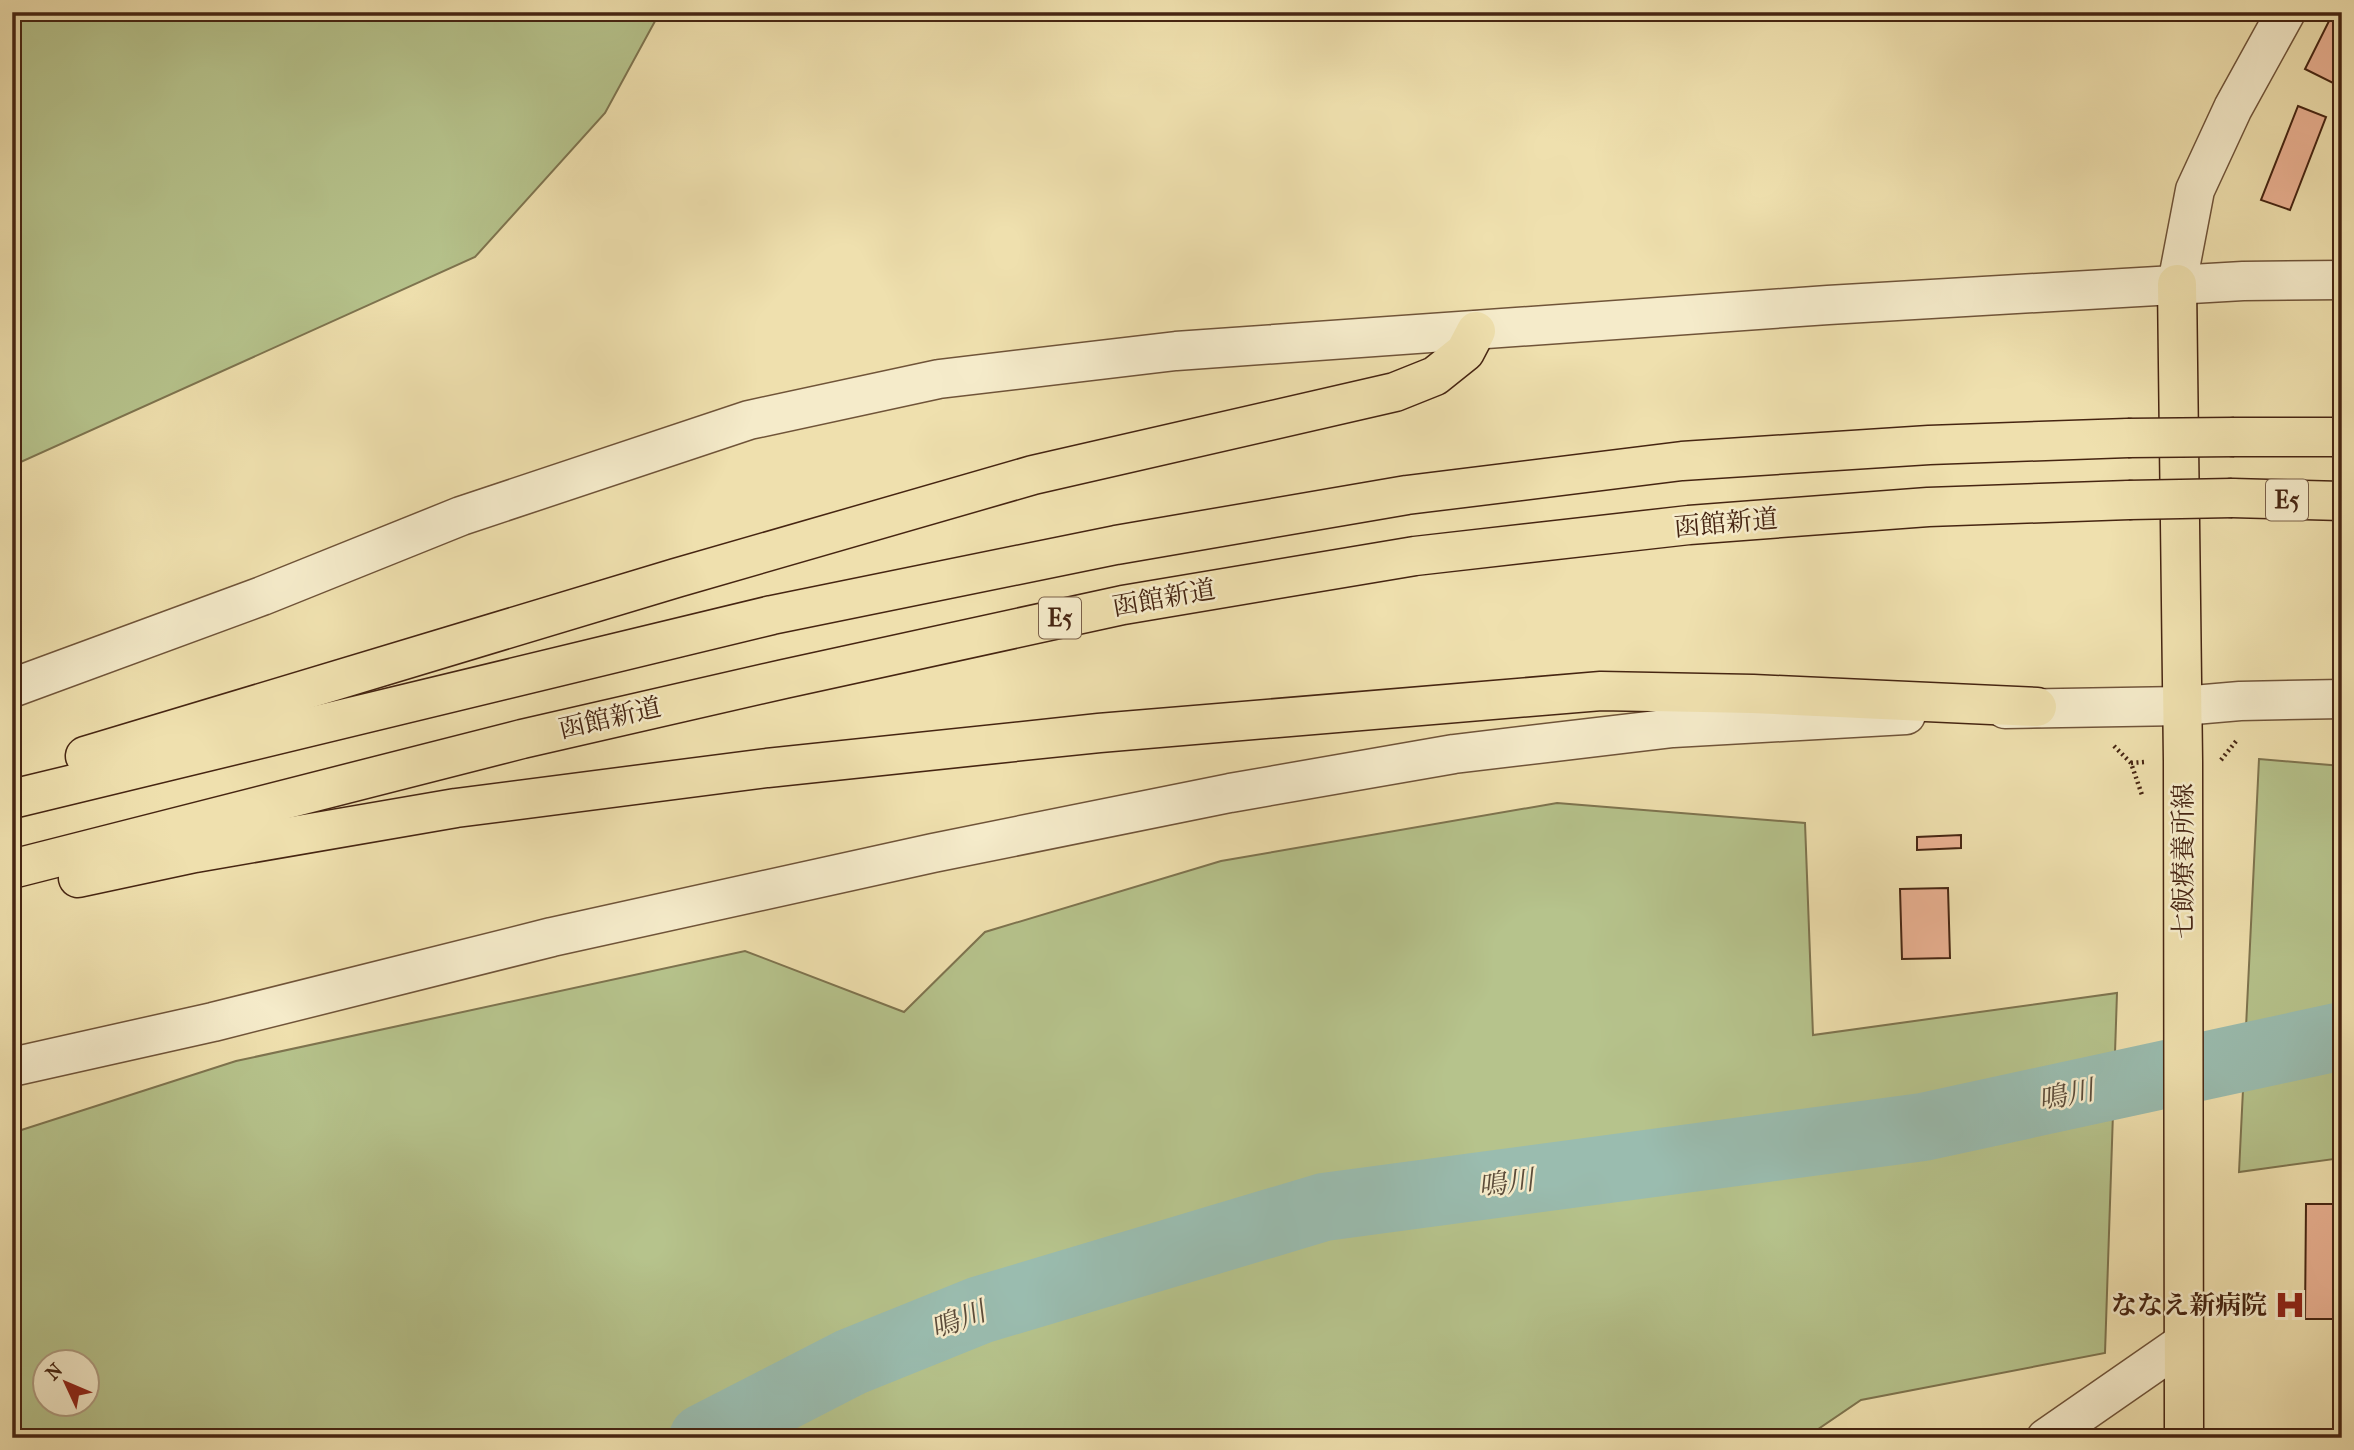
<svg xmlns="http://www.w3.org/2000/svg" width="2354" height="1450" font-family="'IM FELL French Canon','Noto Serif JP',serif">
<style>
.green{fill:#b6c38c;stroke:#7e744f;stroke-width:2;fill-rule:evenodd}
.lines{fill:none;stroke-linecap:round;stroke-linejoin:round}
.river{stroke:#9abcaf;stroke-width:68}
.building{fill:#eab192;stroke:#462512;stroke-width:2}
.minor-casing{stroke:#705439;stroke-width:41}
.major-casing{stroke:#462512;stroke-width:41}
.highway-casing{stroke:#462512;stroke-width:41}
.path{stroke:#462512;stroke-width:4.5;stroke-dasharray:2 3.5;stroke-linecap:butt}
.minor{stroke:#f5ebca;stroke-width:38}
.major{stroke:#efe0ae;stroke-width:38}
.highway{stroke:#efe0ae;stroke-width:38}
.highway-bridge-casing{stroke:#462512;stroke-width:41;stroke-linecap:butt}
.highway-bridge{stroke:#efe0ae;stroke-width:38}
.labels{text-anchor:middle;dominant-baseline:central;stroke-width:5;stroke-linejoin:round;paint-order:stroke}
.shield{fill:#f5ebca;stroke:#7a6049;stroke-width:2}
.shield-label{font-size:24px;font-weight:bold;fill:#462512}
.street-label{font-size:26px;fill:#462512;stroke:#f5ebca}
.poi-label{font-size:26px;font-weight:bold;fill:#462512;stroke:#f5ebca;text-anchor:end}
.water-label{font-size:28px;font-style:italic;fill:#5b4b39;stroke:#f5ebca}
</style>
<rect width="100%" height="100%" fill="#efe0ae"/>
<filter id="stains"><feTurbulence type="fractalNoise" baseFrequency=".00286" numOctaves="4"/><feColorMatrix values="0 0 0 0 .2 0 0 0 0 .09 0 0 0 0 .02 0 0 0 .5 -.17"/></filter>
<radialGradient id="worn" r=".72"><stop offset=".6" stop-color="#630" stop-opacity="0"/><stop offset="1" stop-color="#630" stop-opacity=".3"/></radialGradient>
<!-- green -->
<g class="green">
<path d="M12,12H660L605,113L475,257L12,466Z"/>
<path d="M2259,759L2342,766V1158L2239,1172Z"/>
<path d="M1557,803L1805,823L1813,1035L2117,993L2105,1353L1861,1400L1805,1438H12V1133L236,1061L745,951L904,1012L985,932L1221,861ZM46,1362H88V1404H46Z"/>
</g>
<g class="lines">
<!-- river -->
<path class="river" d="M703,1438L851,1362L980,1310L1324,1207L1923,1127L2342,1036"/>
</g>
<!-- building -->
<g class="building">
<path d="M2331,17L2342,23V65L2333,83L2305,69Z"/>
<path d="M2298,106L2326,117L2290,210L2261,200Z"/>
<path d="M1961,835V848L1917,850V837Z"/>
<path d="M1948,888L1950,958L1902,959L1900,889Z"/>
<path d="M2306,1204H2342V1319H2305Z"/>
</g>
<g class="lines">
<!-- minor casing -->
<g class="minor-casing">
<g id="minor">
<path d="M2177,284L2195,190L2233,108L2286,12"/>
<path d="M12,688L262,596L461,516L749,420L939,379L1176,351L1828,305L2243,281L2342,280"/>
<path d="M2005,709L2182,706L2240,701L2342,699"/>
<path d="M12,1067L213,1022L552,937L933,853L1230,793L1454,754L1673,728L1906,715"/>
<path d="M2046,1438L2183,1343"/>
</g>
</g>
<!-- major casing -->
<g class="major-casing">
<path id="major" d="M2177,284L2183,761L2184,1438"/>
</g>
<!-- highway casing -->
<g class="highway-casing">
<g id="highway">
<path d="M2234,437H2342"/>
<path d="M2232,498L2342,501"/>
<path d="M85,756L676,578L1033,475L1395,392L1435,376L1465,352L1476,331"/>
<path d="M12,799L772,615L1116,545L1407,495L1682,461L1929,445L2128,438"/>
<path d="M12,869L522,739L784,679L1123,605L1415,556L1689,525L1928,507L2129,500"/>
<path d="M78,878L195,853L456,808L767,768L1099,733L1601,691L1753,694L2037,707"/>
</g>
</g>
<!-- path -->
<g class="path">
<path d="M2114,746L2131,763L2142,795"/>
<path d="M2221,760L2237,740"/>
<path d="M2131,763L2144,762"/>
</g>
<!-- minor -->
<use href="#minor" class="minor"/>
<!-- major -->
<use href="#major" class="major"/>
<!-- highway -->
<use href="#highway" class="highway"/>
<!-- highway-bridge casing -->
<g class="highway-bridge-casing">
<g id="highway-bridge">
<path d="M2128,438L2234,437"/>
<path d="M2129,500L2232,498"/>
</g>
</g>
<!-- highway-bridge -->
<use href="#highway-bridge" class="highway-bridge"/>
</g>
<!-- icons -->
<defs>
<g id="hospital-bare" transform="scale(2.415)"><path d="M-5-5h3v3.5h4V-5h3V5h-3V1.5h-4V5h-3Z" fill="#8f2418" stroke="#f5ebca" stroke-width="2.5" paint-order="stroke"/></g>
</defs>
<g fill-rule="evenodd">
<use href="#hospital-bare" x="2290" y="1305"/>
</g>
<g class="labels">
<!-- shield labels -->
<g class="shield">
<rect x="2266" y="479.5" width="42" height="41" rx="5"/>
<rect x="1039" y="597.5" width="42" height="41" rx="5"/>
</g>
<g class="shield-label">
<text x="2287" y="500">E5</text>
<text x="1060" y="618">E5</text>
</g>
<!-- street labels -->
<g class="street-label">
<text transform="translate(1726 523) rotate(-5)">函館新道</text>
<text transform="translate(1164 598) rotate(-10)">函館新道</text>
<text transform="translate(610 718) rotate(-13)">函館新道</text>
<text transform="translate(2183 861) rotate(-90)">七飯療養所線</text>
</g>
<!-- poi labels -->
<g class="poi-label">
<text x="2267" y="1305">ななえ新病院</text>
</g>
<!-- water labels -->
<g class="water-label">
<text transform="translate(2066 1095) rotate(-12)">鳴川</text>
<text transform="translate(1506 1183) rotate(-8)">鳴川</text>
<text transform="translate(958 1320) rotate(-21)">鳴川</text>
</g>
</g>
<!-- margin -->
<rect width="2354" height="1450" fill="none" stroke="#efe0ae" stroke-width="42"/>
<rect x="14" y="14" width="2326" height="1422" fill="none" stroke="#462512" stroke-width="3.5"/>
<rect x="21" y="21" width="2312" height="1408" fill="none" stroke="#462512" stroke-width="2"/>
<!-- north arrow -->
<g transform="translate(66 1383) rotate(314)"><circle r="33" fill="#f5ebca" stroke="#af9c80" stroke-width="2"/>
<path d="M0-5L12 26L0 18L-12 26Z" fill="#8f2418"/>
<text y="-10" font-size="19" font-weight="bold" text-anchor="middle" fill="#462512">N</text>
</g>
<rect width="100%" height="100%" filter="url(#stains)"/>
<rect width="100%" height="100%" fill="url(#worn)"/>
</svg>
